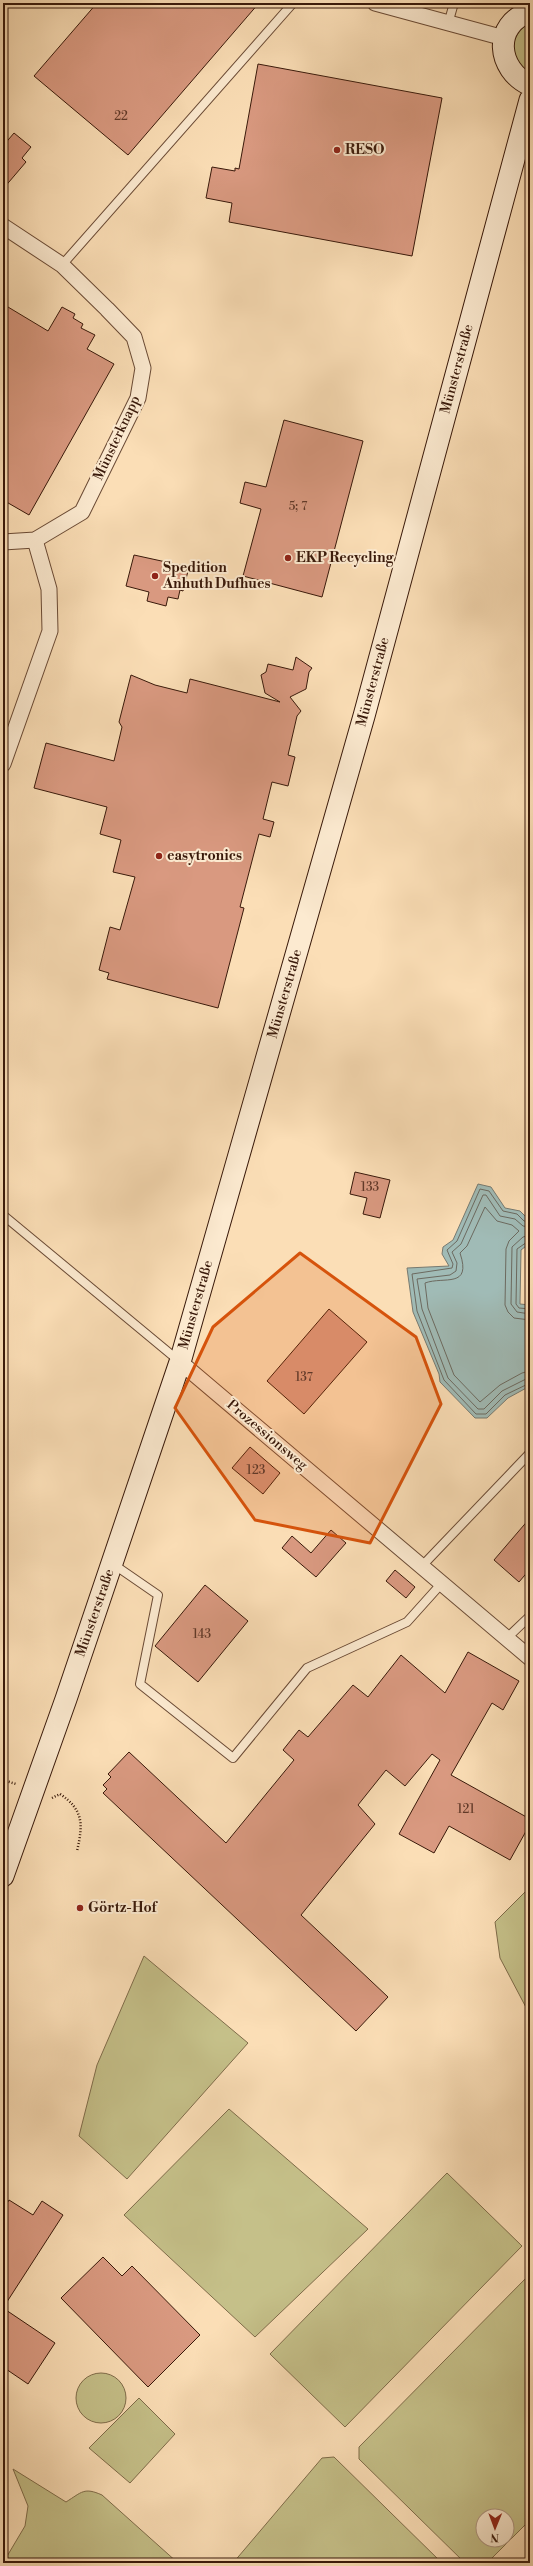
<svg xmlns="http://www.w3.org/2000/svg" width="533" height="2566" font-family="'Libre Bodoni',serif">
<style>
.green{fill:#c5c089;stroke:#7f6c4a;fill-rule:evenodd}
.water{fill:#a0bbb6;stroke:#777a71}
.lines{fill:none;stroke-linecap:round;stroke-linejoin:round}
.shore{stroke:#6c6a60;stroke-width:1}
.building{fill:#d99980;stroke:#39190a}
.lane-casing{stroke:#6a4a35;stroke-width:10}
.street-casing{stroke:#6a4a35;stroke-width:17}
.secondary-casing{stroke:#39190a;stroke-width:23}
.path{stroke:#39190a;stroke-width:2.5;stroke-dasharray:1 2;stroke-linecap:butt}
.lane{stroke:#fcead0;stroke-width:8}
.street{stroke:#fcead0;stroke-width:15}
.secondary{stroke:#fcead0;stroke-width:21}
.marked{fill:#d6530c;fill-opacity:0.2;stroke:#d6530c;stroke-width:3;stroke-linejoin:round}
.poi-dot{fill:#8f2418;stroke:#fcead0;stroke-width:1.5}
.labels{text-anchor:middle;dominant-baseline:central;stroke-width:4;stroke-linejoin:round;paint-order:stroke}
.number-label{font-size:12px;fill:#613928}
.poi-label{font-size:14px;font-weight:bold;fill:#39190a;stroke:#fcead0;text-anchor:start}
.street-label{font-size:14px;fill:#39190a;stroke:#fcead0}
</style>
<rect width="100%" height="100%" fill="#fbdeb6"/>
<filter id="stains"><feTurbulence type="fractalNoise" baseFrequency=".005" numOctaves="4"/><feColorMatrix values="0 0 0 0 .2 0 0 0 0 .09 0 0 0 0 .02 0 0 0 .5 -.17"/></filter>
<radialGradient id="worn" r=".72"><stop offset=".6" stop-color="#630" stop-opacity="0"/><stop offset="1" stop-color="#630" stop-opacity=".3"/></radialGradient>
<!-- green -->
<g class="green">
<path d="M530,22V73C507,57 508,38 530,22Z"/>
<path d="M530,1887V2015L500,1958L495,1922Z"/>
<path d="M144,1956L248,2043L127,2179L79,2136L97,2065Z"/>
<path d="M229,2109L368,2229L255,2337L124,2215Z"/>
<path d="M447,2173L522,2246L345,2427L270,2354Z"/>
<path d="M530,2274V2520L487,2563H465L359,2459V2447ZM483,2516H507V2540H483Z"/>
<circle cx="101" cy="2398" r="25"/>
<path d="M139,2398L175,2434L130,2483L89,2448Z"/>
<path d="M334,2457L442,2563H233L322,2458Z"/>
<path d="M13,2469L66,2502C82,2492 84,2487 102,2495L178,2563H3L25,2526L28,2506Z"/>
</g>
<!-- water -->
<path class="water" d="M478,1184L491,1187L505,1208L520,1211L527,1218H530V1243L521,1250L520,1304L530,1305V1386L508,1398L487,1418H475L440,1382L439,1374L413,1312L407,1268L449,1266L442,1254L443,1247L453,1240Z"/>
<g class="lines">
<!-- shore -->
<g class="shore">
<path d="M530,1222L524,1221L517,1214L503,1211L489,1191L480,1189L457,1241L447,1250L453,1264L452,1268L412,1274L417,1311L444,1380L476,1414H486L505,1395L530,1383"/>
<path d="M530,1227L523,1226L515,1219L500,1216L486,1195H483L461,1244L452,1252L457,1263L456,1271L450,1275L417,1279L422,1309L448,1378L478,1409H484L502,1391L530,1377"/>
<path d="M530,1235L523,1237L512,1247L511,1304L517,1312L530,1314"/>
<path d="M530,1240L517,1249L516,1304L519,1308L530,1309"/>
<path d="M530,1320L514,1318L508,1312L505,1305L506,1249L509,1241L519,1231L512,1225L497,1221L485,1207L467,1246L460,1253C472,1289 444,1276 425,1283L428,1308L454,1375L480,1402L500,1385L522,1373L530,1371"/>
</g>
</g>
<!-- building -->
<g class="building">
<path d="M97,3H259L128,155L34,76Z"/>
<path d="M258,64L442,98L412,256L229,222L232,203L206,198L212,167L235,171V168L239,169Z"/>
<path d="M14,133L31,147L22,158L26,162L3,189V146Z"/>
<path d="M3,304L48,331L62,307L75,314L73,318L83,324L81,328L95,335L87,349L114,364L29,515L3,500Z"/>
<path d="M284,420L363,441L322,597L243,576L261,509L240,503L245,482L266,487Z"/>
<path d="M134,555L189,567L183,591L180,590L178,599L168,597L166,606L147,601L149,592L126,586Z"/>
<path d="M296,657L312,668L309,672L306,689L290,697L301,711L297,716L288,755L295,757L288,786L272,782L263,819L274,822L270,837L259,834L240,907L244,908L218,1008L107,979L109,973L99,970L110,927L120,930L135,877L113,872L121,840L100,834L107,807L34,788L46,743L114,761L122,727L119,722L131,675L155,685L187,693L190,679L280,702L265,693L261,675L266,672L268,664L293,670Z"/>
<path d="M355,1172L390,1180L380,1218L363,1214L367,1198L350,1194Z"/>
<path d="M329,1309L367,1342L304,1414L267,1381Z"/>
<path d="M250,1447L280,1473L263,1494L232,1468Z"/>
<path d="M530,1518V1569L519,1582L494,1560Z"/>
<path d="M331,1530L346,1543L316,1577L282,1548L292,1536L311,1553Z"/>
<path d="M395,1570L415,1587L406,1598L386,1581Z"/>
<path d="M205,1585L248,1621L198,1682L155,1646Z"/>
<path d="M468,1652L519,1681L503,1710L492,1703L451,1775L530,1819V1824L510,1860L449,1826L434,1853L399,1834L440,1760L432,1754L405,1786L386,1770L358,1805L375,1824L301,1915L388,1997L356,2031L103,1793L107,1789L103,1785L111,1777L108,1774L129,1752L226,1843L294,1760L283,1750L299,1730L308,1737L353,1685L368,1697L401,1655L445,1693Z"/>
<path d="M9,2200L33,2215L42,2201L63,2215L3,2308V2210Z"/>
<path d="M103,2257L122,2276L132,2266L200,2335L148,2387L61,2298Z"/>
<path d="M3,2308L55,2343L28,2384L3,2367Z"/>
</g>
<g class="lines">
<!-- lane casing -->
<g class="lane-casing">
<g id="lane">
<path d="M448,24L454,3"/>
<path d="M62,265L293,3"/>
<path d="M3,1215L179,1361"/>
<path d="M113,1564L158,1595L140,1684L233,1758L307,1668L407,1622L442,1583"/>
<path d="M422,1566L530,1453"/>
<path d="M507,1638L530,1616"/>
</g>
</g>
<!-- street casing -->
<g class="street-casing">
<g id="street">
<path d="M375,3L504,38"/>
<path d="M3,226L62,265L107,309L134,337L143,368L138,398L82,512L35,540L3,542"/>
<path d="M3,764L50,631L49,589L35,540"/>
<path d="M180,1362L530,1658"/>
</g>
</g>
<!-- secondary casing -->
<g class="secondary-casing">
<g id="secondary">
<path d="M530,12C492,24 497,70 530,85"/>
<path d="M3,1876L66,1699L180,1362L364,716L530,100"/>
</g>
</g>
<!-- path -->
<g class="path">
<path d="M3,1780L16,1784"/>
<path d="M52,1798L60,1794C84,1810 83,1825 77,1851"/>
</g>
<!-- lane -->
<use href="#lane" class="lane"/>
<!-- street -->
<use href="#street" class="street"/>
<!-- secondary -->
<use href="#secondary" class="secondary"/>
</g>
<!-- marked area -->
<path class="marked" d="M300,1253L416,1337L441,1404L370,1543L255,1520L175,1408L213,1327Z"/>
<!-- markers -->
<g class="poi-dot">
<circle cx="337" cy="150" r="4"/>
<circle cx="288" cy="558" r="4"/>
<circle cx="155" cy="576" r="4"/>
<circle cx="159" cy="856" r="4"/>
<circle cx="80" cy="1908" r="4"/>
</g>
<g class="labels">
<!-- number labels -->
<g class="number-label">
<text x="121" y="116">22</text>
<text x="298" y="506">5; 7</text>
<text x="370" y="1187">133</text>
<text x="304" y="1377">137</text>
<text x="256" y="1470">123</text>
<text x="202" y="1634">143</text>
<text x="466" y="1809">121</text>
</g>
<!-- poi labels -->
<g class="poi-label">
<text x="345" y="150">RESO</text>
<text x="296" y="558">EKP Recycling</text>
<text x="163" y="568">Spedition<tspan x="163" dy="16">Anhuth Dufhues</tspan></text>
<text x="167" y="856">easytronics</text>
<text x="88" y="1908">Görtz-Hof</text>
</g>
<!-- street labels -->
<g class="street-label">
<text transform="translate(457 369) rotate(-75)">Münsterstraße</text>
<text transform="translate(117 438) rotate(-65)">Münsterknapp</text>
<text transform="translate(373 682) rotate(-75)">Münsterstraße</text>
<text transform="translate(285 994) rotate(-74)">Münsterstraße</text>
<text transform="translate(196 1305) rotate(-74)">Münsterstraße</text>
<text transform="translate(267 1435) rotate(40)">Prozessionsweg</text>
<text transform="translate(95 1613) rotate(-71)">Münsterstraße</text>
</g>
</g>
<!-- margin -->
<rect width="533" height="2566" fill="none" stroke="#fbdeb6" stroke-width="16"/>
<rect x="4" y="4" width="525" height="2558" fill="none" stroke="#39190a" stroke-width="2"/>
<rect x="8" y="8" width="517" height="2550" fill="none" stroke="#39190a"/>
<!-- north arrow -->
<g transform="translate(495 2528) rotate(181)"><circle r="19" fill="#fcead0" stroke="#ae9681"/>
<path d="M0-3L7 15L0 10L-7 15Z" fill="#8f2418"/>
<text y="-6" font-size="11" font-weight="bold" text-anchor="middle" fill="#39190a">N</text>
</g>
<rect width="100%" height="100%" filter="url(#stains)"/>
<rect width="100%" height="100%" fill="url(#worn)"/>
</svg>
